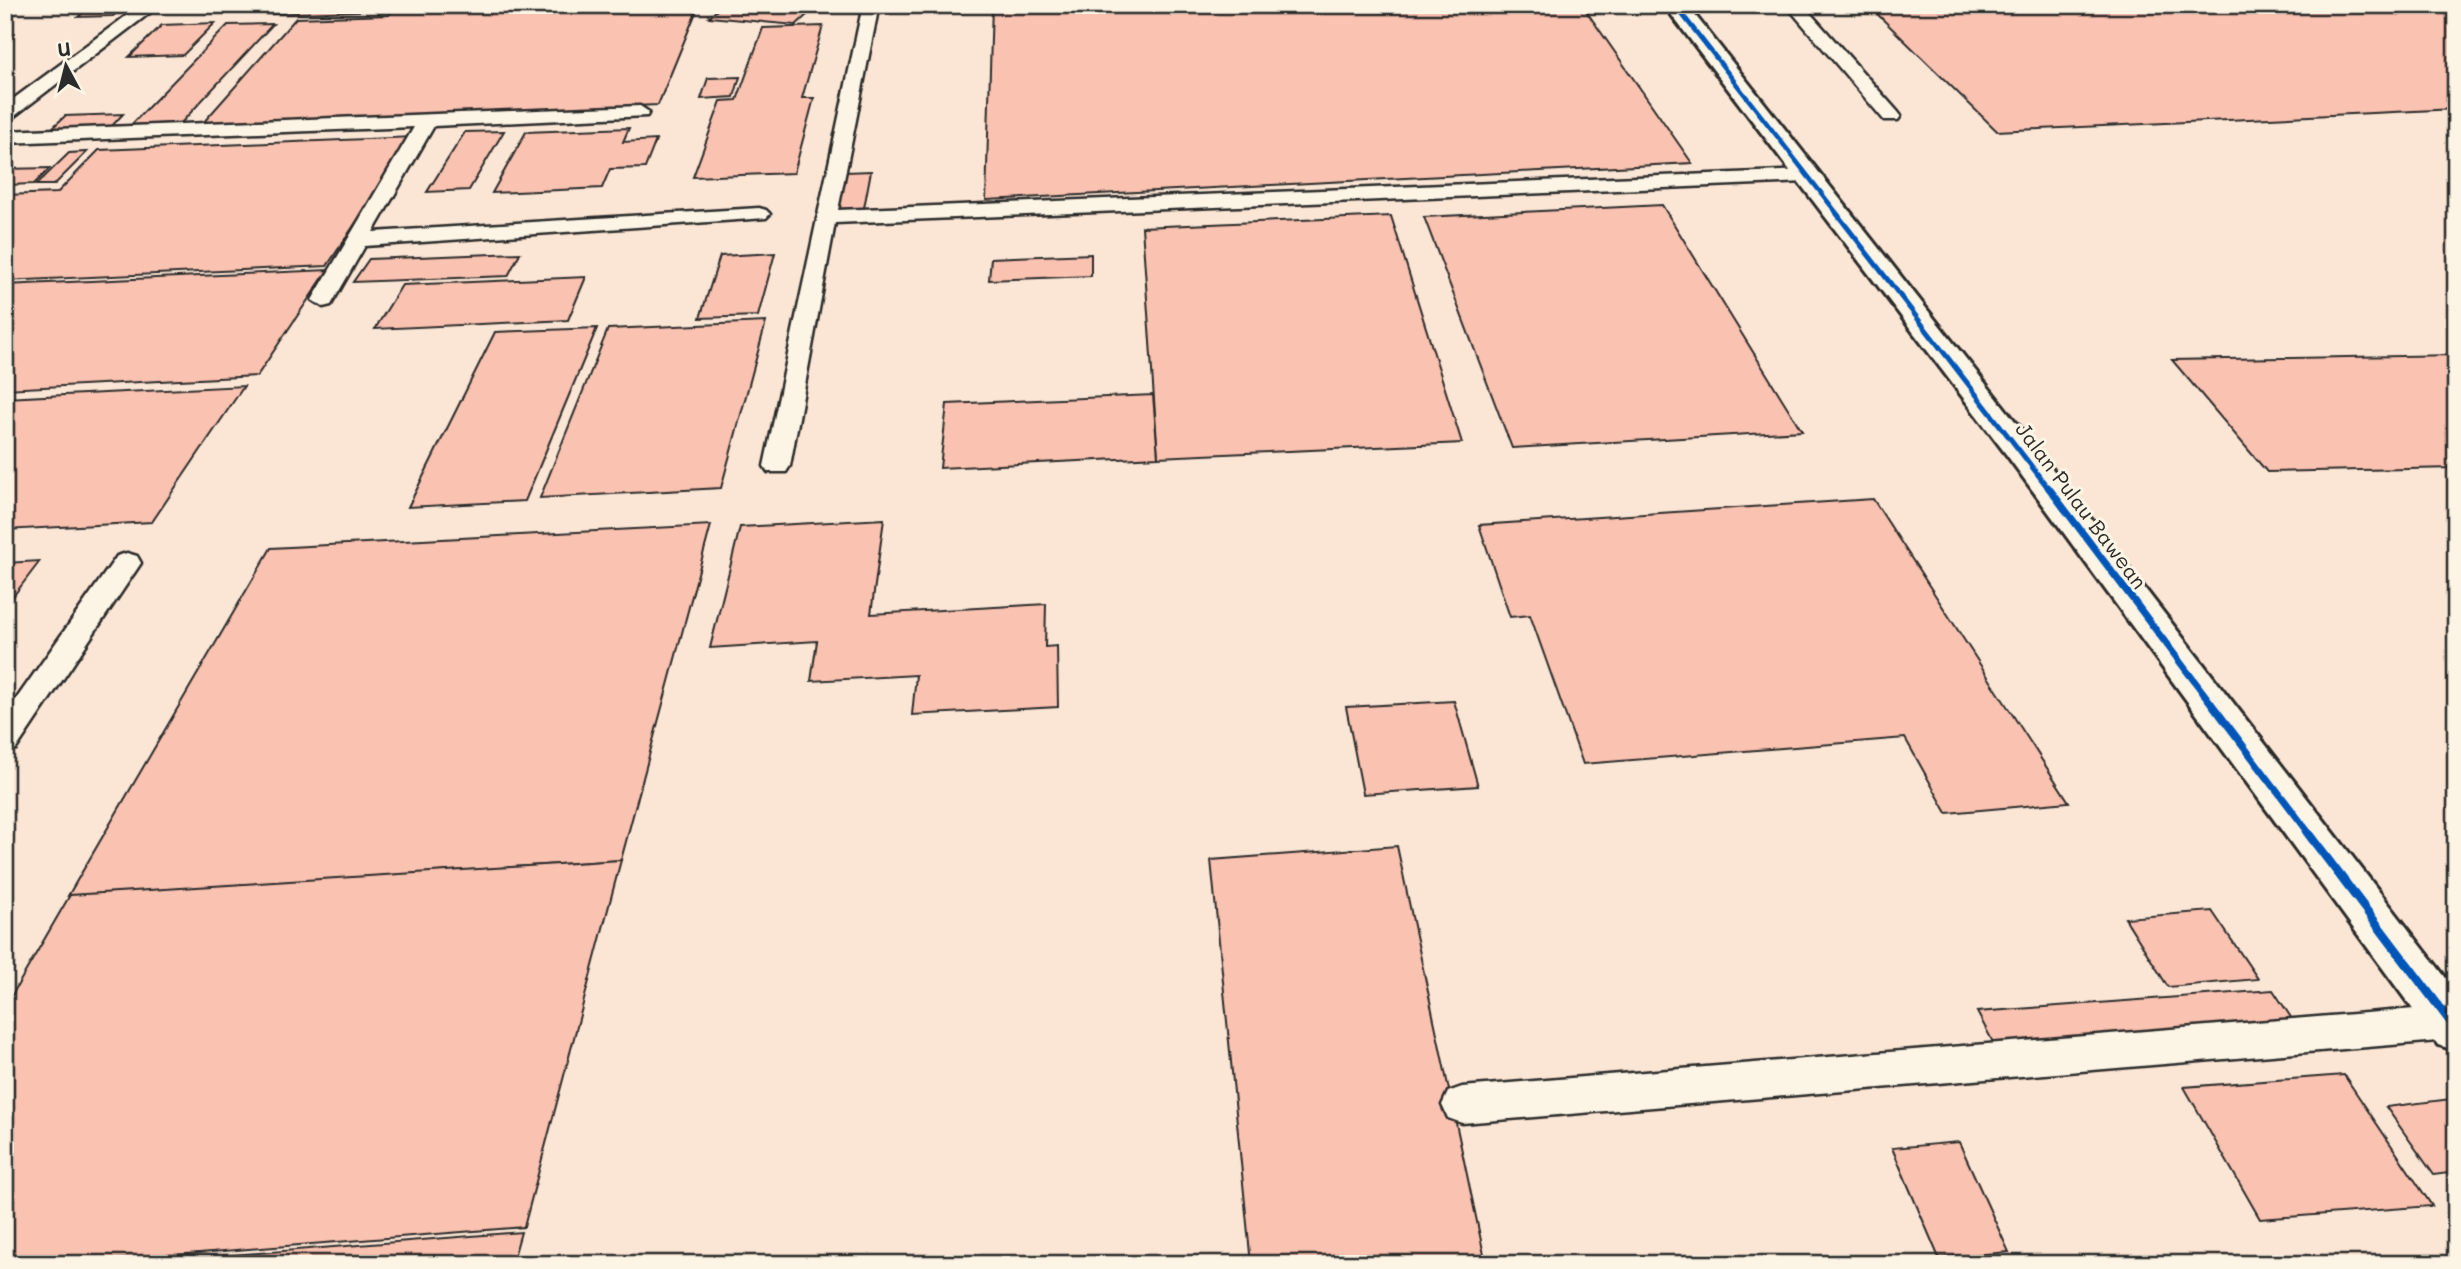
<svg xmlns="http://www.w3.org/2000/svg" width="2461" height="1269" font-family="Mali,sans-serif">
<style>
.built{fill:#fbe6d5}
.building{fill:#fac2b0;stroke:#2b2b2b;stroke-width:2}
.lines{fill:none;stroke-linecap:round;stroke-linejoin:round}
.lane-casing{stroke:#2b2b2b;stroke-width:5}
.street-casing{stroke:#2b2b2b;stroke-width:6}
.lane{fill:#fcf5e5;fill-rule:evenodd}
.street{fill:#fcf5e5;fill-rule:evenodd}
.cycleway-far3-casing{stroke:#fcf5e5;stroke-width:7}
.cycleway-far2-casing{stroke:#fcf5e5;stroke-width:9}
.cycleway-far1-casing{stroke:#fcf5e5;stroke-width:11}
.cycleway-casing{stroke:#fcf5e5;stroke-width:13}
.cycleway-far3{stroke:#0057b8;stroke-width:4.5}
.cycleway-far2{stroke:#0057b8;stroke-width:5}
.cycleway-far1{stroke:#0057b8;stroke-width:7}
.cycleway{stroke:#0057b8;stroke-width:9}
.labels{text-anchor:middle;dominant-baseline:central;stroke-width:6;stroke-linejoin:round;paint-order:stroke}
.street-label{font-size:21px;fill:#2b2b2b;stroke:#fcf5e5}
</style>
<rect width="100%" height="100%" fill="#fcf5e5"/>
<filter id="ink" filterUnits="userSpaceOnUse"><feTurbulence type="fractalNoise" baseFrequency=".0143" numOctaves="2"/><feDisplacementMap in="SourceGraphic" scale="14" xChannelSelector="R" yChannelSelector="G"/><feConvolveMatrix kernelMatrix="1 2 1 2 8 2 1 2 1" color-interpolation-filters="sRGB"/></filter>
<g filter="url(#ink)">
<!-- built -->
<rect class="built" x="5" y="5" width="2451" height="1259"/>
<!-- building -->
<g class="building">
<path d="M92,5H126L113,16L78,17Z"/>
<path d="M277,5H364L359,11L269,14Z"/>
<path d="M396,5H699L658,105L202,124L296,18L389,15Z"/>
<path d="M723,5H818L796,25L709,17Z"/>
<path d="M992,5H1582L1692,163L986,200Z"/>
<path d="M1868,5H2456V109L1997,131Z"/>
<path d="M215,23L183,55L129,57L162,25Z"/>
<path d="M273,24L181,123L131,125L228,25Z"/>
<path d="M823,26L802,98H814L794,173L693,177L721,101L737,100L763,28Z"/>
<path d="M740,77L734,97L701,99L708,78Z"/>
<path d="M123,114L110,128L50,130L65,116Z"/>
<path d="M629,128L623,142L656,140L645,168L610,169L602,188L492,193L526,132Z"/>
<path d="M504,131L469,190L427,192L465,132Z"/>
<path d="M413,137L327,266L5,281V195L57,193L99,150Z"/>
<path d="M87,152L54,185H36L69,153Z"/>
<path d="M50,168L34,184L5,185V169Z"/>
<path d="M871,171L864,208L837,209L845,172Z"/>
<path d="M1662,205L1802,431L1512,448L1424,217Z"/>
<path d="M1391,216L1462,443L1158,457L1142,227Z"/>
<path d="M520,253L508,276L353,282L369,259Z"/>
<path d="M775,253L758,316L700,318L720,256Z"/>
<path d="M1091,254V276L989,280L991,258Z"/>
<path d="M328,270L257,376L5,389V285Z"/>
<path d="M586,277L568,320L375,329L402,285Z"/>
<path d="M766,322L721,488L540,498L608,329Z"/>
<path d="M597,328L525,501L408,507L495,332Z"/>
<path d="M2456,355V468L2267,472L2172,360Z"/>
<path d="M244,386L152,522L5,530V398Z"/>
<path d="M1153,395L1158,457L940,468L947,404Z"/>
<path d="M1873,499L2069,802L1947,813L1905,738L1583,764L1530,615L1510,617L1479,525Z"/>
<path d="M884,519L871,614L1046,604L1045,647L1057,646L1058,707L912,715L916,675L811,681L817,641L710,648L740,527Z"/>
<path d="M711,525L621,860L68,896L271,548Z"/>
<path d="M40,561L5,607V563Z"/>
<path d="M1454,701L1478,786L1363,794L1346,707Z"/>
<path d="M1397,846L1486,1264H1251L1211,860Z"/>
<path d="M621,860L524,1227L63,1264H5V1007L70,895Z"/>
<path d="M2212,911L2258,979L2168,987L2125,918Z"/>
<path d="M2273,990L2296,1025L1995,1046L1977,1012Z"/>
<path d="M2344,1075L2432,1206L2260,1219L2184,1087Z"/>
<path d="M2451,1099L2456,1106V1172L2434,1175L2386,1107Z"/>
<path d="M1959,1142L2009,1252L1939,1258L1892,1148Z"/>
<path d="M521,1232L512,1264H121Z"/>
</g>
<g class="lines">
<!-- lane casing -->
<g class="lane-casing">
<g id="lane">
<path d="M141,5H160L12,118L5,120V105Z"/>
<path d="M863,5H879L838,210L1807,170L1817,176L1807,182L835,223L790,466L786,472H768L764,466Z"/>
<path d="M1786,5H1803L1898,112L1901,116L1898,120H1884Z"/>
<path d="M640,106L649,112L647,116L434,126L373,232L759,208L766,210L770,214L766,218L365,246L331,305L323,307L312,300L414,127L5,143V131Z"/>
<path d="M127,553L137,556L141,563L16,749L5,752V715L117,556Z"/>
<path d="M2451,1006L2456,1008V1038L2451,1040L1462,1123L1448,1118L1442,1105L1448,1092L1462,1087Z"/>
</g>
</g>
<!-- street casing -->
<g class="street-casing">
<path id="street" d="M1664,5H1687L2030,440L2456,991V1051L2439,1045L2006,454Z"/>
</g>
<!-- lane -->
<use href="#lane" class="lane"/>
<!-- street -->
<use href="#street" class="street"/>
<!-- cycleway-far3 casing -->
<g class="cycleway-far3-casing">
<path id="cycleway-far3" d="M1675,5L1839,216"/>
</g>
<!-- cycleway-far2 casing -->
<g class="cycleway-far2-casing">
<path id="cycleway-far2" d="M1837,214L2049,489"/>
</g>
<!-- cycleway-far1 casing -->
<g class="cycleway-far1-casing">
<path id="cycleway-far1" d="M2048,487L2309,833"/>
</g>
<!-- cycleway casing -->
<g class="cycleway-casing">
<path id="cycleway" d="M2307,832L2456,1029"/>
</g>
<!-- cycleway-far3 -->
<use href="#cycleway-far3" class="cycleway-far3"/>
<!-- cycleway-far2 -->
<use href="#cycleway-far2" class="cycleway-far2"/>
<!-- cycleway-far1 -->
<use href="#cycleway-far1" class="cycleway-far1"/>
<!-- cycleway -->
<use href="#cycleway" class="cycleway"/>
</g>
</g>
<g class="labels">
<!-- street labels -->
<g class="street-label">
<text transform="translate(2082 505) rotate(53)">Jalan Pulau Bawean</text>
</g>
</g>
<!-- margin -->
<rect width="2461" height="1269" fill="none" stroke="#fcf5e5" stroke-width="28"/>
<rect x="14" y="14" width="2433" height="1241" fill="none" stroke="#2b2b2b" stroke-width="2.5" filter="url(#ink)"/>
<!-- north arrow -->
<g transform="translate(66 66) rotate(353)" stroke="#fcf5e5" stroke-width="5" paint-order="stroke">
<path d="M0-5L12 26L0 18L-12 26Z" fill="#2b2b2b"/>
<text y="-10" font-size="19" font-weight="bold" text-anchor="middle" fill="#2b2b2b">U</text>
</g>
</svg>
